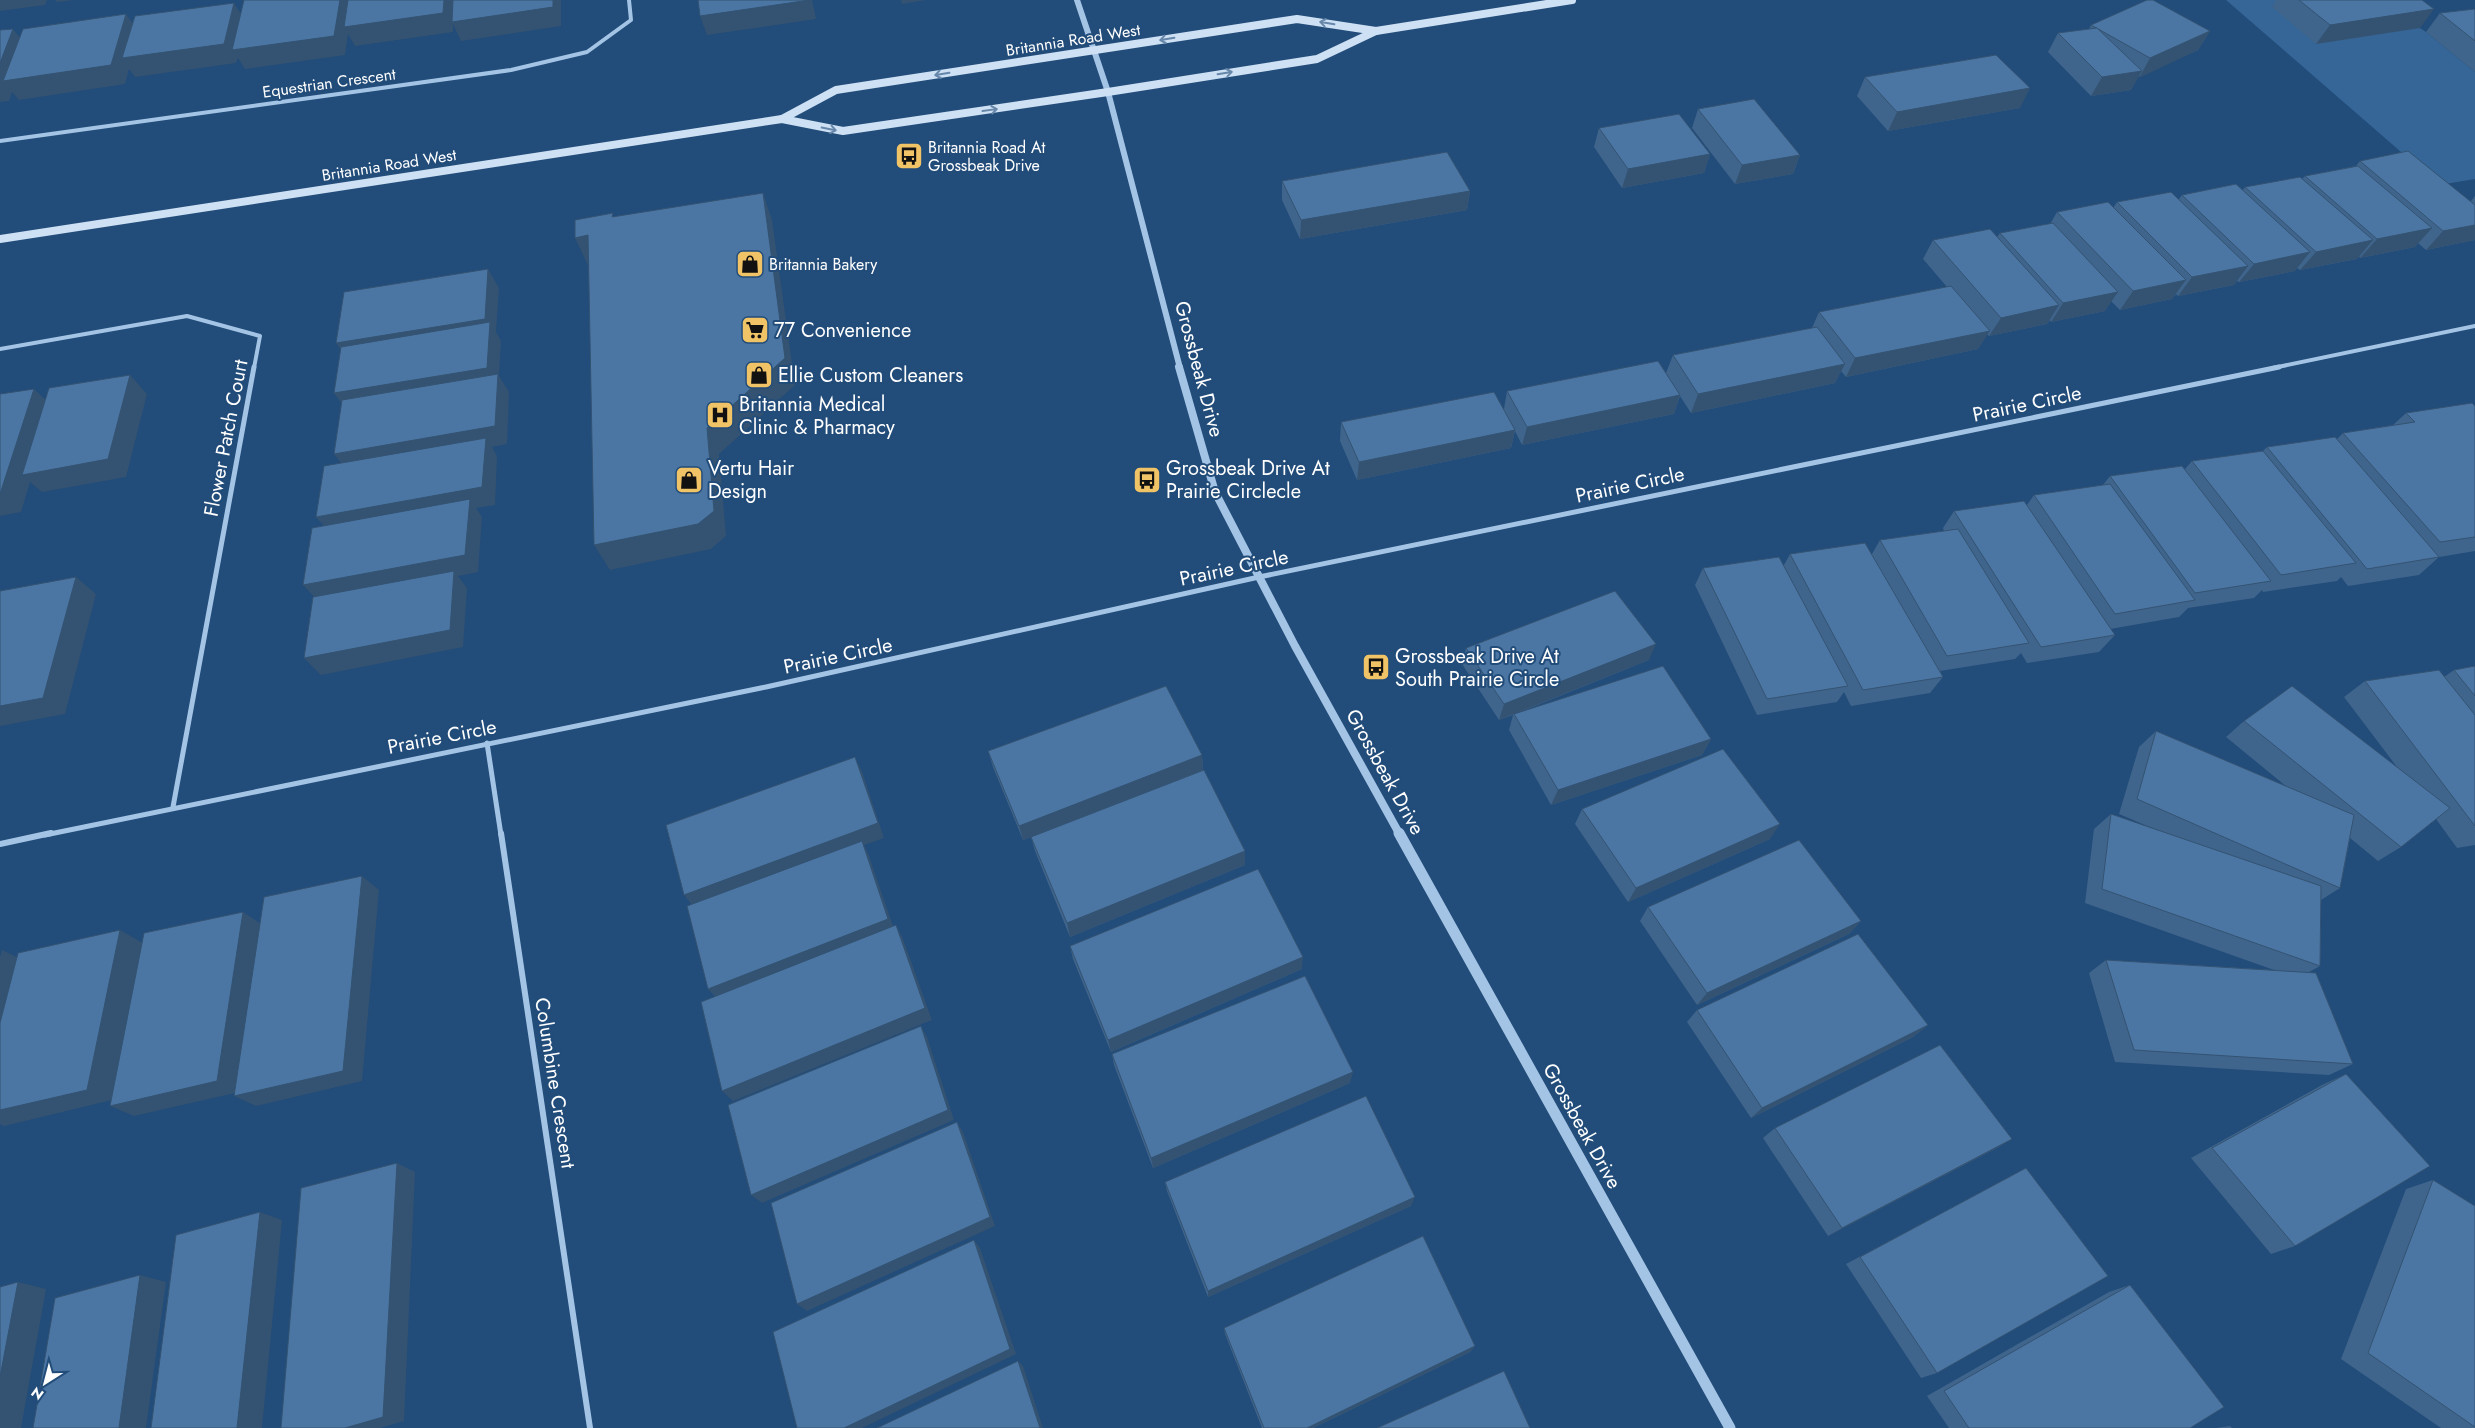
<svg xmlns="http://www.w3.org/2000/svg" width="2475" height="1428" font-family="Jost,sans-serif">
<style>
.green{fill:#356697}
.lines{fill:none;stroke-linecap:round;stroke-linejoin:round}
.minor-far2{stroke:#a4c4e5;stroke-width:4}
.minor-far1{stroke:#a4c4e5;stroke-width:5}
.minor{stroke:#a4c4e5;stroke-width:6}
.tertiary-far2{stroke:#a4c4e5;stroke-width:6}
.tertiary-far1{stroke:#a4c4e5;stroke-width:8}
.tertiary{stroke:#a4c4e5;stroke-width:11}
.secondary{stroke:#cde0f4;stroke-width:8}
.wall{fill:#40658c}
.shaded-wall{fill:#345372}
.building{fill:#4b76a3;stroke:#345372}
.oneway{stroke:#6687aa}
.labels{text-anchor:middle;dominant-baseline:central;stroke-width:4;stroke-linejoin:round;paint-order:stroke}
.far-street-label{font-size:16px;fill:#fff;stroke:#224c79}
.far-poi-label{font-size:16px;fill:#fff;stroke:#224c79;text-anchor:start}
.poi-label{font-size:20px;fill:#fff;stroke:#224c79;text-anchor:start}
.street-label{font-size:20px;fill:#fff;stroke:#224c79}
</style>
<rect width="100%" height="100%" fill="#224c79"/>
<!-- green -->
<path class="green" d="M2226,0H2317L2420,28L2426,32L2475,72V179L2439,185Z"/>
<g class="lines">
<!-- minor-far2 -->
<g class="minor-far2">
<path d="M0,141L511,70L587,52L631,20L629,0"/>
<path d="M0,349L187,316L260,336L254,368"/>
<path d="M2273,368L2475,326"/>
</g>
<!-- minor-far1 -->
<g class="minor-far1">
<path d="M487,743L501,835"/>
<path d="M173,807L254,367"/>
<path d="M45,835L766,687L1259,577L2279,367"/>
</g>
<!-- minor -->
<g class="minor">
<path d="M501,833L590,1428"/>
<path d="M0,844L51,833"/>
</g>
<!-- tertiary-far2 -->
<path class="tertiary-far2" d="M1077,0L1108,92L1180,368"/>
<!-- tertiary-far1 -->
<path class="tertiary-far1" d="M1179,367L1215,492L1295,646L1400,835"/>
<!-- tertiary -->
<path class="tertiary" d="M1399,833L1730,1428"/>
<!-- secondary -->
<g class="secondary">
<path d="M782,119L843,131L1108,92L1317,59L1376,31L1572,0"/>
<path d="M0,239L782,119L836,90L1297,19L1376,31"/>
</g>
</g>
<!-- wall -->
<g class="wall">
<path d="M2276,0H2422L2420,28L2316,44L2272,7Z"/>
<path d="M2475,9V72L2426,32L2440,13Z"/>
<path d="M2091,25L2210,31L2198,50L2138,77L2131,90L2091,96L2048,52L2058,33L2089,29Z"/>
<path d="M1865,77L2020,108L1888,131L1857,96Z"/>
<path d="M1698,109L1800,155L1793,174L1735,184L1692,128Z"/>
<path d="M1599,128L1710,154L1704,173L1622,188L1594,147Z"/>
<path d="M2360,161L2470,202L2475,196V240L2426,250L2418,243L2415,247L2360,258L2359,256L2357,259L2300,270L2297,268L2295,271L2239,282L2237,281L2234,285L2178,296L2176,294L2172,299L2120,310L2111,301L2105,311L2051,322L2050,320L2047,324L1989,336L1987,334L1978,349L1846,377L1841,371L1835,383L1691,413L1680,396L1674,414L1522,445L1515,431L1511,448L1357,480L1340,441L1341,422L1504,409L1507,391L1666,373L1673,355L1812,328L1819,312L1947,287L1923,259L1933,240L1997,237L2000,233L2050,224L2057,212L2113,208L2117,202L2179,199L2182,195L2243,190L2245,187L2302,179L2305,176L2356,166Z"/>
<path d="M1282,181L1470,191L1467,210L1300,239L1282,200Z"/>
<path d="M2475,406V551L2439,557L2419,575L2348,586L2341,577L2337,581L2263,592L2262,590L2254,598L2188,608L2179,617L2110,629L2115,635L2099,652L2027,663L2021,653L2015,659L1940,671L1943,677L1930,693L1851,706L1844,692L1837,702L1757,715L1695,585L1703,568L1784,565L1790,554H1872L1880,540L1944,531L1943,528L1954,511L2027,505L2034,495L2103,485L2110,476L2185,469L2192,461L2263,451L2267,447L2337,439L2343,433L2393,425L2406,413Z"/>
<path d="M1466,648L1649,660L1523,711L1711,739L1702,755L1551,805L1509,730L1513,715L1499,720L1462,664Z"/>
<path d="M2475,666V845L2457,848L2436,819L2401,847L2378,861L2350,838L2340,888L2321,900L2320,966L2309,972L2353,1064L2329,1075L2115,1062L2089,973L2106,960L2274,970L2085,903L2094,829L2111,814L2152,828L2119,814L2139,747L2156,731L2287,787L2226,737L2244,721L2397,767L2344,697L2365,681L2444,677L2454,670Z"/>
<path d="M988,751L1202,755L1203,770L1245,851V865L1070,937L1035,851L1031,837L1023,840L993,767Z"/>
<path d="M1582,809L1770,839L1628,902L1575,824Z"/>
<path d="M1648,907L1861,921L1849,934L1697,1005L1640,921Z"/>
<path d="M1070,946L1302,969L1111,1052L1073,959Z"/>
<path d="M1697,1010L1928,1025L1913,1037L1751,1118L1687,1022Z"/>
<path d="M1112,1054L1350,1083L1153,1168L1114,1065Z"/>
<path d="M2346,1074L2295,1246L2271,1254L2191,1158L2322,1085Z"/>
<path d="M1775,1128L2012,1139L1995,1149L1828,1236L1763,1138Z"/>
<path d="M2026,1168L1937,1373L1921,1378L1846,1264Z"/>
<path d="M2433,1180L2475,1206V1428H2441L2341,1359L2406,1189Z"/>
<path d="M1165,1182L1411,1206L1208,1297L1167,1191Z"/>
<path d="M2130,1285L2190,1428H1949L1927,1396L2109,1292Z"/>
<path d="M1224,1328L1475,1346L1470,1352L1313,1428H1262L1225,1334Z"/>
<path d="M2230,1426L2232,1428H2216Z"/>
</g>
<!-- shaded-wall -->
<g class="shaded-wall">
<path d="M0,0H47L45,5L0,11Z"/>
<path d="M55,0H75L57,2Z"/>
<path d="M340,0H561V26L461,41L453,24V32L355,46L348,34L345,55L245,69L238,58L236,63L135,77L129,69L125,84L19,100L12,92L9,101L0,102V63L13,29L28,48L126,14L140,33L234,3L246,22Z"/>
<path d="M812,0L816,19L707,35L700,16Z"/>
<path d="M901,0H926L902,4Z"/>
<path d="M2434,9L2420,28L2316,44L2330,25Z"/>
<path d="M2210,31L2198,50L2139,78L2150,58Z"/>
<path d="M2142,71L2131,90L2091,96L2102,77Z"/>
<path d="M2030,88L2020,108L1888,131L1897,112Z"/>
<path d="M1710,154L1704,173L1622,188L1628,169Z"/>
<path d="M1800,155L1793,174L1735,184L1742,165Z"/>
<path d="M1470,191L1467,210L1300,239L1301,220Z"/>
<path d="M763,193L772,220L795,385L719,454L726,536L711,549L610,570L594,545L707,428Z"/>
<path d="M2475,225V240L2426,250L2443,231Z"/>
<path d="M2432,228L2415,247L2360,258L2377,239Z"/>
<path d="M588,235V265L575,238Z"/>
<path d="M2373,240L2357,259L2300,270L2316,252Z"/>
<path d="M2310,252L2295,271L2239,282L2254,264Z"/>
<path d="M2248,266L2234,285L2178,296L2192,277Z"/>
<path d="M488,269L499,288L496,332L501,341L499,376L509,392L507,444L492,447L497,456L495,505L476,508L482,517L478,572L458,576L467,588L463,647L321,675L304,658L319,602L303,585L331,534L316,517L348,472L334,454L348,412L334,393L350,362L336,343Z"/>
<path d="M2186,280L2172,299L2120,310L2133,291Z"/>
<path d="M2118,292L2105,311L2051,322L2063,303Z"/>
<path d="M2059,305L2047,324L1989,336L2001,318Z"/>
<path d="M1990,331L1978,349L1846,377L1855,358Z"/>
<path d="M1845,364L1835,383L1691,413L1698,394Z"/>
<path d="M130,375L147,394L126,477L42,492L30,482L21,512L0,516V494L34,389L53,407Z"/>
<path d="M1680,395L1674,414L1522,445L1527,427Z"/>
<path d="M1515,430L1511,448L1357,480L1359,462Z"/>
<path d="M76,577L96,594L65,714L0,726V706Z"/>
<path d="M1656,644L1649,660L1499,720L1504,704Z"/>
<path d="M1711,739L1702,755L1551,805L1558,790Z"/>
<path d="M1202,755L1203,770L1023,840L1019,826Z"/>
<path d="M855,757L862,772L884,838L864,845L869,856L895,932L719,1001L708,989L695,909L684,895Z"/>
<path d="M1780,824L1770,839L1628,902L1636,888Z"/>
<path d="M1245,851V865L1070,937L1067,923Z"/>
<path d="M362,876L379,890L362,1081L256,1106L234,1096Z"/>
<path d="M243,912L263,925L239,1092L134,1116L110,1106Z"/>
<path d="M1861,921L1849,934L1697,1005L1707,993Z"/>
<path d="M896,925L903,939L932,1020L733,1101L722,1091Z"/>
<path d="M120,930L143,943L112,1100L4,1126L0,1124V1110Z"/>
<path d="M2,950L27,962L0,1074V957Z"/>
<path d="M1303,957L1302,969L1111,1052L1108,1040Z"/>
<path d="M1928,1025L1913,1037L1751,1118L1762,1108Z"/>
<path d="M921,1026L927,1037L954,1120L762,1203L751,1195Z"/>
<path d="M1353,1072L1350,1083L1153,1168L1151,1158Z"/>
<path d="M957,1122L963,1132L995,1226L807,1311L797,1304Z"/>
<path d="M2012,1139L1995,1149L1828,1236L1842,1228Z"/>
<path d="M397,1163L415,1172L404,1421L380,1428H345Z"/>
<path d="M1415,1197L1411,1206L1208,1297V1291Z"/>
<path d="M260,1212L282,1220L262,1428H237Z"/>
<path d="M974,1240L980,1248L1016,1354L862,1428H844Z"/>
<path d="M140,1275L166,1282L146,1428H119Z"/>
<path d="M18,1282L46,1289L21,1428H0V1377Z"/>
<path d="M1475,1346L1470,1352L1313,1428H1307Z"/>
<path d="M1018,1361L1023,1366L1043,1428H1040Z"/>
</g>
<!-- building -->
<g class="building">
<path d="M244,0H340L334,36L232,50Z"/>
<path d="M348,0H444L443,13L344,27Z"/>
<path d="M453,0H553V7L452,22Z"/>
<path d="M698,0H810L700,16Z"/>
<path d="M2147,0H2153L2210,31L2150,58L2091,25Z"/>
<path d="M2299,0H2422L2434,9L2330,25Z"/>
<path d="M234,3L224,44L122,58L135,16Z"/>
<path d="M2475,9V41L2440,13Z"/>
<path d="M126,14L111,65L3,81L23,29Z"/>
<path d="M2097,28L2142,71L2102,77L2058,33Z"/>
<path d="M13,29L0,63V30Z"/>
<path d="M1996,55L2030,88L1897,112L1865,77Z"/>
<path d="M1754,99L1800,155L1742,165L1698,109Z"/>
<path d="M1679,114L1710,154L1628,169L1599,128Z"/>
<path d="M2408,151L2475,205V225L2443,231L2360,161Z"/>
<path d="M1447,152L1470,191L1301,220L1282,181Z"/>
<path d="M2358,166L2432,228L2377,239L2305,176Z"/>
<path d="M2300,177L2373,240L2316,252L2245,187Z"/>
<path d="M2236,184L2310,252L2254,264L2182,195Z"/>
<path d="M2171,192L2248,266L2192,277L2117,202Z"/>
<path d="M763,193L785,358L707,428L714,511L698,524L594,545L588,235L575,238V220L613,213L612,217Z"/>
<path d="M2108,202L2186,280L2133,291L2057,212Z"/>
<path d="M2053,223L2118,292L2063,303L2000,233Z"/>
<path d="M1990,229L2059,305L2001,318L1933,240Z"/>
<path d="M488,269L485,319L336,343L344,292Z"/>
<path d="M1951,286L1990,331L1855,358L1819,312Z"/>
<path d="M490,322L487,368L334,393L341,347Z"/>
<path d="M1817,327L1845,364L1698,394L1673,355Z"/>
<path d="M1658,361L1680,395L1527,427L1507,391Z"/>
<path d="M498,374L495,426L334,454L342,400Z"/>
<path d="M130,375L108,459L22,475L49,388Z"/>
<path d="M34,389L0,494V394Z"/>
<path d="M1494,392L1515,430L1359,462L1341,422Z"/>
<path d="M2472,403L2475,406V537L2440,542L2343,433L2415,422L2406,413Z"/>
<path d="M2335,437L2439,557L2367,569L2267,447Z"/>
<path d="M486,438L482,487L316,517L324,466Z"/>
<path d="M2263,451L2356,563L2281,575L2192,461Z"/>
<path d="M2182,466L2271,581L2195,593L2110,476Z"/>
<path d="M2110,484L2195,600L2115,614L2034,495Z"/>
<path d="M470,499L465,555L303,585L312,528Z"/>
<path d="M2024,501L2115,635L2041,647L1954,511Z"/>
<path d="M1958,529L2029,643L1947,656L1880,540Z"/>
<path d="M1865,543L1943,677L1863,690L1790,554Z"/>
<path d="M1779,557L1848,686L1767,699L1703,568Z"/>
<path d="M454,571L450,630L304,658L313,597Z"/>
<path d="M76,577L43,698L0,706V591Z"/>
<path d="M1615,591L1656,644L1504,704L1466,648Z"/>
<path d="M1663,666L1711,739L1558,790L1514,714Z"/>
<path d="M2475,666V696L2454,670Z"/>
<path d="M2439,670L2475,715V826L2365,681Z"/>
<path d="M1166,686L1202,755L1019,826L988,751Z"/>
<path d="M2292,686L2450,808L2401,847L2244,721Z"/>
<path d="M2156,731L2354,815L2340,888L2137,799Z"/>
<path d="M1723,749L1780,824L1636,888L1582,809Z"/>
<path d="M855,757L878,823L684,895L666,825Z"/>
<path d="M1204,770L1245,851L1067,923L1031,837Z"/>
<path d="M2111,814L2321,886L2320,966L2102,889Z"/>
<path d="M1799,840L1861,921L1707,993L1648,907Z"/>
<path d="M862,841L888,919L708,989L687,906Z"/>
<path d="M1258,869L1303,957L1108,1040L1070,946Z"/>
<path d="M362,876L343,1071L234,1096L264,897Z"/>
<path d="M243,912L217,1081L110,1106L144,933Z"/>
<path d="M896,925L925,1008L722,1091L701,1002Z"/>
<path d="M120,930L87,1090L0,1110V1023L18,953Z"/>
<path d="M1858,934L1928,1025L1762,1108L1697,1010Z"/>
<path d="M2106,960L2316,973L2353,1064L2134,1050Z"/>
<path d="M1305,976L1353,1072L1151,1158L1112,1054Z"/>
<path d="M921,1026L948,1110L751,1195L728,1105Z"/>
<path d="M1940,1045L2012,1139L1842,1228L1775,1128Z"/>
<path d="M2346,1074L2430,1166L2295,1246L2212,1148Z"/>
<path d="M1366,1096L1415,1197L1208,1291L1165,1182Z"/>
<path d="M957,1122L990,1217L797,1304L771,1203Z"/>
<path d="M397,1163L383,1417L345,1428H281L301,1188Z"/>
<path d="M2026,1168L2108,1276L1937,1373L1860,1257Z"/>
<path d="M2433,1180L2475,1206V1427L2368,1353Z"/>
<path d="M260,1212L237,1428H151L176,1235Z"/>
<path d="M1423,1236L1475,1346L1307,1428H1264L1224,1328Z"/>
<path d="M974,1240L1010,1349L844,1428H797L773,1332Z"/>
<path d="M140,1275L119,1428H33L55,1298Z"/>
<path d="M18,1282L0,1377V1287Z"/>
<path d="M2130,1285L2224,1407L2190,1428H1969L1944,1391Z"/>
<path d="M1018,1361L1040,1428H877Z"/>
<path d="M1504,1371L1530,1428H1377Z"/>
</g>
<!-- one-way arrows -->
<defs><path id="oneway-shaft" d="M-6 0H5M1.5-3L5.5 0L1.5 3" fill="none" stroke-width="1.6" stroke-linecap="round" stroke-linejoin="round" transform="scale(1.25)"/></defs>
<g class="oneway">
<use href="#oneway-shaft" transform="translate(1327 23) rotate(-171)"/>
<use href="#oneway-shaft" transform="translate(1167 39) rotate(171)"/>
<use href="#oneway-shaft" transform="translate(1225 73) rotate(-9)"/>
<use href="#oneway-shaft" transform="translate(942 74) rotate(171)"/>
<use href="#oneway-shaft" transform="translate(990 110) rotate(-8)"/>
<use href="#oneway-shaft" transform="translate(829 129) rotate(11)"/>
</g>
<!-- icons -->
<defs>
<g id="bus-square" transform="scale(1.4375)"><rect x="-9" y="-9" width="18" height="18" rx="4" fill="#f0c367" stroke="#224c79"/><path d="M-5-6H5V4H4V6H2V4H-2V6H-4V4H-5ZM-3.5-4V0h7V-4ZM-3.5 1.2v1.5H-2V1.2ZM2 1.2v1.5H3.5V1.2Z" fill="#111"/></g>
<g id="shop-square" transform="scale(1.4375)"><rect x="-9" y="-9" width="18" height="18" rx="4" fill="#f0c367" stroke="#224c79"/><path d="M-5-2.5h2.3a2.7 3.5 0 0 1 5.4 0H5L5.5 6h-11ZM-1.5-2.5h3a1.5 2.3 0 0 0-3 0Z" fill="#111"/></g>
<g id="supermarket-square" transform="scale(1.4375)"><rect x="-9" y="-9" width="18" height="18" rx="4" fill="#f0c367" stroke="#224c79"/><path d="M-6-5.5h2.5l.6 2H6L4.5 2H-2.5L-4.4-4H-6ZM-1.5 3.2a1.3 1.3 0 1 0 .1 0ZM3 3.2a1.3 1.3 0 1 0 .1 0Z" fill="#111"/></g>
<g id="hospital-square" transform="scale(1.4375)"><rect x="-9" y="-9" width="18" height="18" rx="4" fill="#f0c367" stroke="#224c79"/><path d="M-5-5h3v3.5h4V-5h3V5h-3V1.5h-4V5h-3Z" fill="#111"/></g>
</defs>
<g fill-rule="evenodd">
<use href="#bus-square" x="909" y="156"/>
<use href="#shop-square" x="750" y="264"/>
<use href="#supermarket-square" x="755" y="330"/>
<use href="#shop-square" x="759" y="375"/>
<use href="#hospital-square" x="720" y="415"/>
<use href="#shop-square" x="689" y="480"/>
<use href="#bus-square" x="1147" y="480"/>
<use href="#bus-square" x="1376" y="667"/>
</g>
<g class="labels">
<!-- far-street labels -->
<g class="far-street-label">
<text transform="translate(1073 40) rotate(-9)">Britannia Road West</text>
<text transform="translate(329 83) rotate(-8)">Equestrian Crescent</text>
<text transform="translate(389 165) rotate(-9)">Britannia Road West</text>
</g>
<!-- far-poi labels -->
<g class="far-poi-label">
<text x="928" y="147">Britannia Road At<tspan x="928" dy="18">Grossbeak Drive</tspan></text>
<text x="769" y="264">Britannia Bakery</text>
</g>
<!-- poi labels -->
<g class="poi-label">
<text x="774" y="330">77 Convenience</text>
<text x="778" y="375">Ellie Custom Cleaners</text>
<text x="739" y="404">Britannia Medical<tspan x="739" dy="23">Clinic &amp; Pharmacy</tspan></text>
<text x="708" y="468">Vertu Hair<tspan x="708" dy="23">Design</tspan></text>
<text x="1166" y="468">Grossbeak Drive At<tspan x="1166" dy="23">Prairie Circlecle</tspan></text>
<text x="1395" y="656">Grossbeak Drive At<tspan x="1395" dy="23">South Prairie Circle</tspan></text>
</g>
<!-- street labels -->
<g class="street-label">
<text transform="translate(1199 369) rotate(75)">Grossbeak Drive</text>
<text transform="translate(2027 404) rotate(-12)">Prairie Circle</text>
<text transform="translate(226 438) rotate(-79)">Flower Patch Court</text>
<text transform="translate(1630 485) rotate(-12)">Prairie Circle</text>
<text transform="translate(1234 568) rotate(-12)">Prairie Circle</text>
<text transform="translate(838 656) rotate(-12)">Prairie Circle</text>
<text transform="translate(442 737) rotate(-11)">Prairie Circle</text>
<text transform="translate(1385 772) rotate(61)">Grossbeak Drive</text>
<text transform="translate(555 1083) rotate(81)">Columbine Crescent</text>
<text transform="translate(1582 1126) rotate(61)">Grossbeak Drive</text>
</g>
</g>
<!-- north arrow -->
<g transform="translate(45 1383) rotate(216)" stroke="#224c79" stroke-width="4" paint-order="stroke">
<path d="M0-4L9 19L0 12L-9 19Z" fill="#ffffff"/>
<text y="-8" font-size="14" font-weight="bold" text-anchor="middle" fill="#ffffff">N</text>
</g>
</svg>
